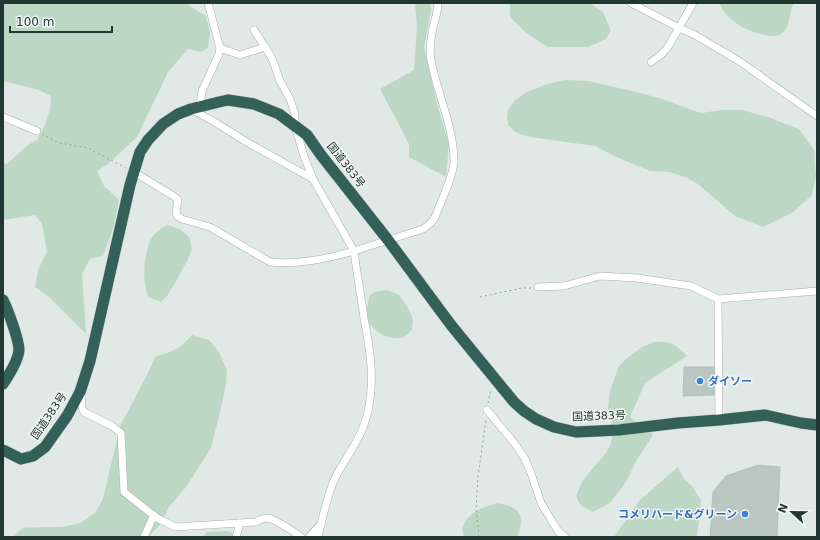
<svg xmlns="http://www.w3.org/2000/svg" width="820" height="540" font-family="'DejaVu Sans','Noto Sans JP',sans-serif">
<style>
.green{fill:#bcd8c4}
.building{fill:#b9c6c1;stroke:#b4c2bc}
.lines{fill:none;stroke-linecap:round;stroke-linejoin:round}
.minor-casing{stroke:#a4b0ac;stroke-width:8}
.highway-casing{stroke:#bdc3c2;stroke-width:12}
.path{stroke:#85a99e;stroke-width:1;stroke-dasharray:2 3;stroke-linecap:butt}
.minor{stroke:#fff;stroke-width:7}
.highway{stroke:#336057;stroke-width:11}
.shop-dot{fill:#3f7fe0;stroke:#f0f6f3;stroke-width:1.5}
.labels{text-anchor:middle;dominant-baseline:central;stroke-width:3;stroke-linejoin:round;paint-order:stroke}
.street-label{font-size:11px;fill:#233732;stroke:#f0f6f3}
.shop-label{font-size:11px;font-weight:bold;fill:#366cbe;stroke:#f0f6f3;text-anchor:start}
</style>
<rect width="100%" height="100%" fill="#e0e9e5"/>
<!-- green -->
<g class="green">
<path d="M3,3H185L206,16L210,32L208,48L201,52L188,49L168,72L137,137L108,164L97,171L104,186L119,200L113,229L103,256L90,259L82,274L86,333L80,328L49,297L35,287L38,270L47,252L42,224L35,215L3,220V163L7,164L28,145L37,140L45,125L50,109L51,96L36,89L3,81Z"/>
<path d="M415,3H430L431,10L424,48L438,107L449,144L446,177L409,157V144L380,89L414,70L417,27Z"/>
<path d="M510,3H590L603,12L611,31L606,39L588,47H548L535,39L523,30L510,17Z"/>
<path d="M719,3H794C788,12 791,28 781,34C776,37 771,36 766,35C747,32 727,21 719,3Z"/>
<path d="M566,80L588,81L632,91L659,98L701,113L722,110H742L768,117L799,129L814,150L816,176L812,195L792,213L763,227L735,216L698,184L687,178L669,172L650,171L614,156L595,146L537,138L526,136L515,132L508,125L507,118L508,110L514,101L525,93L547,84Z"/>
<path d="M168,225L181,230L189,237L192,249L187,261L175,283L167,296L161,302L148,297C142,282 143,250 153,236C157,231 162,227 168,225Z"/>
<path d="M388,290L399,295L408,308L413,319L412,330L403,338C383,339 378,333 365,319L368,302L370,295L378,291Z"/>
<path d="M192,335L209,340L219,352L227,370L226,384L221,408L211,448L186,487L169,507L161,524L148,537H13L22,528L42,527H62L80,523L95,513L103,499L120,426L145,379L156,356C175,351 179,349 192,335Z"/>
<path d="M654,342C672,341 675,344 687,356L645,383L630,417L653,435L636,461L626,482L610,503L593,512L581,506L576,496L581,484L586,476L606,453L611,443L613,430L608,408L610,391L619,366L627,358L642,347Z"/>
<path d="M678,467L684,479L692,486L701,500L697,537H614L640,500Z"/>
<path d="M498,503C520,507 526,516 517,537H464L462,528C469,512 482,507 498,503Z"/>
<path d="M227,531L238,534L243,537H203L207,532Z"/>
</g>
<!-- building -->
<g class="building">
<path d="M684,367H714V395L683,396Z"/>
<path d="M758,465L780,467L777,537H710L713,492L726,476Z"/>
</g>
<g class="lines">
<!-- minor casing -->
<g class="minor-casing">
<g id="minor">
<path d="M631,3L679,28L695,35L739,61L817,116"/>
<path d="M220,48L240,55L265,47"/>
<path d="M651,62L661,55L668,47L693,3"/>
<path d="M200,107L202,91L219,54L220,48L208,3"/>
<path d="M191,109L213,121L245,141L313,179"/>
<path d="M3,117L37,131"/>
<path d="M134,172L175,197L178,200L176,211L177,216L182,219L210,227L270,262C298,265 327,259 354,251L313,179L304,156L295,126V114L290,99L280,81L272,58L254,30"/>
<path d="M538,287L564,286L600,276L637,278L691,286L718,299L817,291"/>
<path d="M718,299L719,420"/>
<path d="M81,392L82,408L84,412L112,426L121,433L124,492L157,518L175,527L256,522C259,520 263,518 268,518C273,518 296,533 301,537"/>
<path d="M487,410L515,444L525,459L531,473L541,503L558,531L565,537"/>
<path d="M144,537L154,515"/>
<path d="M236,537L240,523"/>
<path d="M309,537L321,524"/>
<path d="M318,537C323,517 327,494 336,476C348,454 363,436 368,411C375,379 370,349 364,318C361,296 357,274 354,251L423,229L431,223L435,217C441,201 453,178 454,162C454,127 437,93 431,60C428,43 434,24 438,8L437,3"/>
</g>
</g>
<!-- highway casing -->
<g class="highway-casing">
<g id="highway">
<path d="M3,300C8,310 19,340 19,350C18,361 9,375 3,384"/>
<path d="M3,450L21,459L33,456L45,447L67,416L80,392L90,361L130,185L140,152L148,140L163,124L178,114L191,109L219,102L228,100L254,104L279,114L307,135L321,155L388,240L451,325L514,402L524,411L536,419L554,427L576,432L619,430L678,423L719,420L765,415L801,423L817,425"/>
</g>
</g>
<!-- path -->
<g class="path">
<path d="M42,134L59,143L88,148L126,168"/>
<path d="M480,297L522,288H531"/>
<path d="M488,403L491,389"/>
<path d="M479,537L476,508L478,477L486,420"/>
</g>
<!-- minor -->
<use href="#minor" class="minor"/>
<!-- highway -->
<use href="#highway" class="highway"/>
</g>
<!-- markers -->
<g class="shop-dot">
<circle cx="700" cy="381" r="4"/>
<circle cx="745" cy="514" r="4"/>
</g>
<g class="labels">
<!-- street labels -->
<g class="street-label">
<text transform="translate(346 165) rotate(52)">国道383号</text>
<text transform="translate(49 416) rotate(-56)">国道383号</text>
<text transform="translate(599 416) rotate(-2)">国道383号</text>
</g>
<!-- shop labels -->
<g class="shop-label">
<text x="708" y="381">ダイソー</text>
<text x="737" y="514" text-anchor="end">コメリハード&amp;グリーン</text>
</g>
</g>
<!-- border -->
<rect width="820" height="540" fill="none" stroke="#233732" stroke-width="8"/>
<!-- north arrow -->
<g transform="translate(792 512) rotate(292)" stroke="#f0f6f3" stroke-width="3" paint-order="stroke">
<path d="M0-3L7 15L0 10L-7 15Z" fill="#233732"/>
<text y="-6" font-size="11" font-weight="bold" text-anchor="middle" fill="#233732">N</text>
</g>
<!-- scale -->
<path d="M10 26v6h102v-6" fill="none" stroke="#233732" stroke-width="2"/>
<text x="16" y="26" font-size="12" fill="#233732" stroke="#f0f6f3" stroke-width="3" paint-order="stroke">100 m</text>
</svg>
